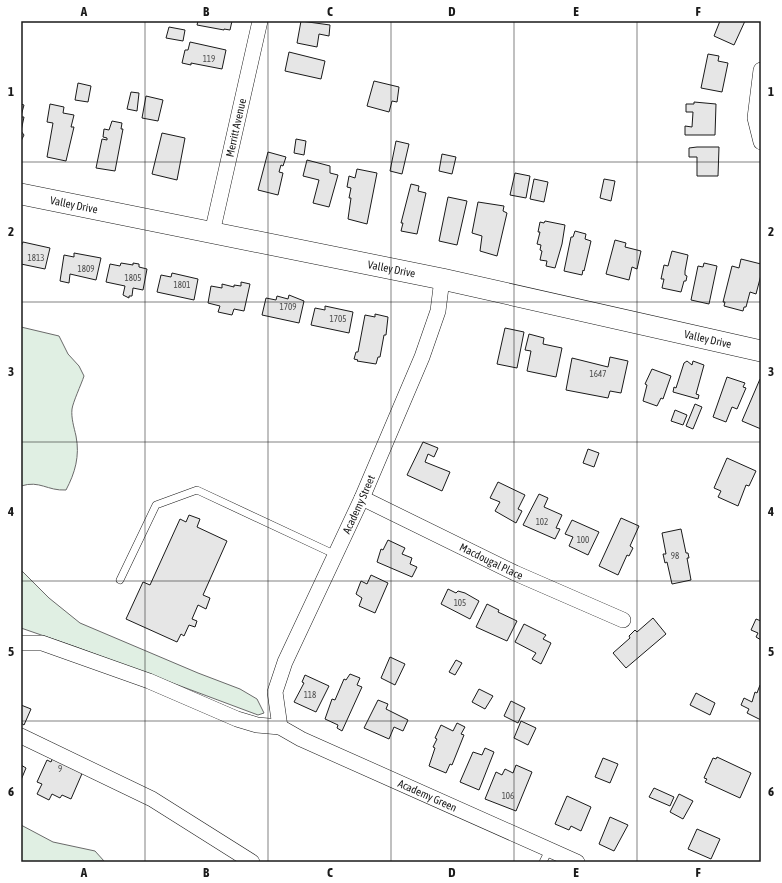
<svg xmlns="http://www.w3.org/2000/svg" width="782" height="883" font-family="'Asap Condensed',sans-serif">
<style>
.green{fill:#e0efe3;stroke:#6a6a6a}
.building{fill:#e6e6e6;stroke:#1a1a1a}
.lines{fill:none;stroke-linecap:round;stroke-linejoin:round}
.service-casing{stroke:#1a1a1a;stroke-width:8}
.minor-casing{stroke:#1a1a1a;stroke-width:16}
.secondary-casing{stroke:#1a1a1a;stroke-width:22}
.service{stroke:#fff;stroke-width:7}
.minor{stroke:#fff;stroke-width:15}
.secondary{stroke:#fff;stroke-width:21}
.grid{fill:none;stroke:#1a1a1a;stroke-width:1;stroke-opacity:0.55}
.labels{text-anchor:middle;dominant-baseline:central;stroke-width:3;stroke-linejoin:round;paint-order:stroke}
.number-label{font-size:9px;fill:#4d4d4d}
.street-label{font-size:11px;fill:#1a1a1a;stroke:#fff}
.neatline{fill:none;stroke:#1a1a1a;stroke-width:1.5}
.grid-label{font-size:13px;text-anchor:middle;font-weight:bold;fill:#1a1a1a}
</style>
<rect width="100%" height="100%" fill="#fff"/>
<!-- green -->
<g class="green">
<path d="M21,327L59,336L68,354L79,366L84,376C81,385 73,402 72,409C71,418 74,427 76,436C80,456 75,473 66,490C47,491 40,480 21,486Z"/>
<path d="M21,570L49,598L80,623L198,673L240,689L257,699L264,713L258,715L76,647L21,628Z"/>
<path d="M21,825L53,842L95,851L104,861L21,862Z"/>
</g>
<!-- building -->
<g class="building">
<path d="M198,21H232L230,30L224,29V30L197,25Z"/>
<path d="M301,21L330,25L329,36L319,34L317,47L297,43Z"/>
<path d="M720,21H745L734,45L714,36Z"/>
<path d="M169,27L185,30L183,41L166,38Z"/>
<path d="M190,42L226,50L222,69L191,63V65L182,63L185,50H188Z"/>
<path d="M289,52L325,61L321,79L285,71Z"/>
<path d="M708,54L719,56L718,61L728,63L722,92L701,88Z"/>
<path d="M374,81L399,87L397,102L392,101L389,112L367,106Z"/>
<path d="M78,83L91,86L88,102L75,100Z"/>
<path d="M131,92L139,93L137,111L127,109Z"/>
<path d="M146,96L163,100L158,121L142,118Z"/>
<path d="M694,102L716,104L715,135H685V126L692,127L693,112H686V104H694Z"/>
<path d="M21,104L24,105L21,116Z"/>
<path d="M50,104L64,107L63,113L74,115L71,127H74L66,161L47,157L53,123L47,122Z"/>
<path d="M21,117H24L21,131L24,135L21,141Z"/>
<path d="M112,121L122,123L121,129H123L115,171L96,168L102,139L107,140V138L103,137L104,129L109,130Z"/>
<path d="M162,133L185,138L177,180L152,174Z"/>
<path d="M296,139L306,141L304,155L294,153Z"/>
<path d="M396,141L409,144L402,174L390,171Z"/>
<path d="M697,147H719L718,176H697V157H689V148Z"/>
<path d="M268,152L286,157L283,166L281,165L279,172L283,173L278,195L258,190Z"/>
<path d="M442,154L456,157L452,174L439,171Z"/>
<path d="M307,160L330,166V173L338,175L329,207L313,203L319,180L303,176Z"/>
<path d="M357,169L377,173L367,224L348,219L351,198H349L351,188L347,187L349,176L355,178Z"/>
<path d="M515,173L530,176L526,198L510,195Z"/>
<path d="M534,179L548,182L544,202L530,199Z"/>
<path d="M604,179L615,181L611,201L600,198Z"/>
<path d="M411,184L419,186L418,191L426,193L417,234L401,231L403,223H401Z"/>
<path d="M448,197L467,201L457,245L439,241Z"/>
<path d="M478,202L504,206L503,211L507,213L497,256L480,251L482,236L472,233Z"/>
<path d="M545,221L565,225L562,244L555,268L546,266L547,261L540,260L542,251L540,250L541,245L537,244L540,232H538L540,222L544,223Z"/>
<path d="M575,231L586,234L585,239L591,241L584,271L583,270L582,275L564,271L571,237H573Z"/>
<path d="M615,240L626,243L625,247L641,251L637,269L632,267L629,280L606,274Z"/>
<path d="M23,242L50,248L45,269L21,264V246Z"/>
<path d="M672,251L688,255L685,271V275L687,276L686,281H684L681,292L662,288L664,279H661L664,265L668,266Z"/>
<path d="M74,253L101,258L96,280L70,274L69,283L60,281L64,255L74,257Z"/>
<path d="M741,259L761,264V275L756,294L750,292L746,307H744L743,311L724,306L725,302H723L732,266L739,268Z"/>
<path d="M121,263L133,265V263L139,264V267L147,269L143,290L133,288L132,296H129V298L123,295L125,286L106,282L110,264L120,266Z"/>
<path d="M704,263L717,266L709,304L691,300L698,266L703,267Z"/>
<path d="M172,273L198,279L194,300L157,292L161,275L171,277Z"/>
<path d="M241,282L250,284L244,311L234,309L232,315L218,312L220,306L208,303L211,286L222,288V284L234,287V285L241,286Z"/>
<path d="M289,295L304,301L299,323L262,315L266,298L276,300L277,296L288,299Z"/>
<path d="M325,306L353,312L349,333L311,325L315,308L325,310Z"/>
<path d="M375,314L388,317L386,335H384L380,357H378L376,364L357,361L358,360L354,359L356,352H358L365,315L375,317Z"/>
<path d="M505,328L524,332L517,368L497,364Z"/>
<path d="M529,334L544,338L543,344L562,348L556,377L527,371L531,351L525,350Z"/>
<path d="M610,357L628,361L621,393L610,391L608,398L566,390L572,358L608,367Z"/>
<path d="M687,361L692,365L693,361L704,365L696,394L699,395L698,399L673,392L674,387L676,388L684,363Z"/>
<path d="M652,369L671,376L663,399L661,398L657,406L643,401L647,385L645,384Z"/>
<path d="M727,377L745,383L743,387L746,388L737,409L732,407L726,422L713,417Z"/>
<path d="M760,379L761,380V429L742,421Z"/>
<path d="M695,404L702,407L693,429L686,426Z"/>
<path d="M675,410L687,415L683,425L671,421Z"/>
<path d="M423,442L438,448L434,457L428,454L425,462L450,472L442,491L407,475Z"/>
<path d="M588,449L599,453L594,467L583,463Z"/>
<path d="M727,458L756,471L749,486L746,485L738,506L718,497L721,491L714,488Z"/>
<path d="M498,482L525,495L518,509L522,511L516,523L495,511L500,502L490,498Z"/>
<path d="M539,494L548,498L544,507L562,515L556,528L560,529L555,539L523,525Z"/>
<path d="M189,515L200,519L197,527L227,541L203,595L210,598L206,609L198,605L192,619L197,621L195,627L189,625L184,636L181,634L177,642L126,619L143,582L150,585L180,519L186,522Z"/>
<path d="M621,518L639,526L630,546L633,548L629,556L627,555L618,575L599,566Z"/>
<path d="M572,520L599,532L588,555L569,546L573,537L565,534Z"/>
<path d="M681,529L686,553H688L689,558H687L691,580L672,584L667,562L665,563L663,554H666L662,533Z"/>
<path d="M388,540L405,548L402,554L412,558L410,564L417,567L412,577L377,562L381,549L383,550Z"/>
<path d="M371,575L388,583L375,613L359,606L362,598L356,594L361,581L367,584Z"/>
<path d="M448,589L456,593L458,591L465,593L479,601L470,619L441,604Z"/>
<path d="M487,604L499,610L498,612L517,621L507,641L476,627Z"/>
<path d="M653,618L666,634L626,668L613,653L630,638L629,636L635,630L637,632Z"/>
<path d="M756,619L761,621V640L756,637L758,633L751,630Z"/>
<path d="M524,624L546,635L543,639L551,643L541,664L532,659L536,653L515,642Z"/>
<path d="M390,657L405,664L395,685L381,678Z"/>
<path d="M456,660L462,663L455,675L449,672Z"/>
<path d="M350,674L360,678L357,685L362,687L342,731L337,728L338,725L325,719L332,699L335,700L344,679L346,680Z"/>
<path d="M305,675L329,686L316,712L294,702L304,683L302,682Z"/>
<path d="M760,685L761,686V720L747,713L749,709L741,705L744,698L752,702L755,692L757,693Z"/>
<path d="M479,689L493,696L485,709L472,702Z"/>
<path d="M696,693L715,703L710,715L690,705Z"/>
<path d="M378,700L388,704L386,709L408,720L403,731L394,727L389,739L364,728Z"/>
<path d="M511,701L525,708L518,723L504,716Z"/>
<path d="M21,705L31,709L24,725L21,723Z"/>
<path d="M521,721L536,728L528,745L514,738Z"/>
<path d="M457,723L465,727L461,734L464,735L452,765L450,764L446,773L429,766L435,748L433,747L437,739L435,738L441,725L453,731Z"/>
<path d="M485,748L494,752L479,790L460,782L473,752L482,755Z"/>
<path d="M54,755L84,769L71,799L62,795L60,798L52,794L49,800L37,794L42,784L37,782L47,760L51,762Z"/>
<path d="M717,757L751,773L740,798L705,782L707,779L704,778L713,758L716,759Z"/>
<path d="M603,758L618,764L610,783L595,777Z"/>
<path d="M21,765L26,768L21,780Z"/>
<path d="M516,765L532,772L516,811L485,799L496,772L502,775L505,769L513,773Z"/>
<path d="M654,788L674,797L670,806L649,797Z"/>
<path d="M679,794L693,801L683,819L670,812Z"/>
<path d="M567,796L591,807L581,831L571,826L569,830L555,824Z"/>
<path d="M610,817L628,825L614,851L599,844Z"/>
<path d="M697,829L720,839L711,859L688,849Z"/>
</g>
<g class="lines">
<!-- service casing -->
<g class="service-casing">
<g id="service">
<path d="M120,580L156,505L197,490L334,554"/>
<path d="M543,862L549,850"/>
</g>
</g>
<!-- minor casing -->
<g class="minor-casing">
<g id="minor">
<path d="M761,70L755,118L761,142"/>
<path id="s1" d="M212,233L260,21"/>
<path id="s2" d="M362,498L515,573L623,620"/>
<path id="s3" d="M21,643H42L149,681L237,719L257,725L280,727L301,739L577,862"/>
<path id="s4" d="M280,727L275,692L285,662L362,498L422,357L438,311L442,279"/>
<path d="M21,736L152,799L252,862"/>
</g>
</g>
<!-- secondary casing -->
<g class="secondary-casing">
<g id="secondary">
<path id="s5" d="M21,194L442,279L761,351"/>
</g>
</g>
<!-- service -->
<use href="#service" class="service"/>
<!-- minor -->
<use href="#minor" class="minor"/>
<!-- secondary -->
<use href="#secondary" class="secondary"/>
</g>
<!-- grid -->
<path class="grid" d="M145,21V862M268,21V862M391,21V862M514,21V862M637,21V862M21,162H761M21,302H761M21,442H761M21,581H761M21,721H761"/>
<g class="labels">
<!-- number labels -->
<g class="number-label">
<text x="209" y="59">119</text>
<text x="36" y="258">1813</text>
<text x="86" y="269">1809</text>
<text x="133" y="278">1805</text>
<text x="182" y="285">1801</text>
<text x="288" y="307">1709</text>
<text x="338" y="319">1705</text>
<text x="598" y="374">1647</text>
<text x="542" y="522">102</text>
<text x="583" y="540">100</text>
<text x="675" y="556">98</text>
<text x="460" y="603">105</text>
<text x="310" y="695">118</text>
<text x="60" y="769">9</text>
<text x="508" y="796">106</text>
</g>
<!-- street labels -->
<g class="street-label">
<text stroke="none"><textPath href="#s1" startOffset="108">Merritt Avenue</textPath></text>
<text stroke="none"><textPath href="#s5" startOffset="54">Valley Drive</textPath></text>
<text stroke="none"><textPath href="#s5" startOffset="378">Valley Drive</textPath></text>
<text stroke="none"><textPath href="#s5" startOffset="702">Valley Drive</textPath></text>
<text stroke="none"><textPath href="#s4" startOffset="241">Academy Street</textPath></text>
<text stroke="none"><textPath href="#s2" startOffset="144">Macdougal Place</textPath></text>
<text stroke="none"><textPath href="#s3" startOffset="437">Academy Green</textPath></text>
</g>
</g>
<!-- border -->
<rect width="782" height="883" fill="none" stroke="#ffffff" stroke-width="44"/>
<rect x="22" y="22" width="738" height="839" class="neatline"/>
<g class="grid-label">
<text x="84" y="16">A</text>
<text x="206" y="16">B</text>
<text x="330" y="16">C</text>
<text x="452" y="16">D</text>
<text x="576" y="16">E</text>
<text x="698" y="16">F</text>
<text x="11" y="96">1</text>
<text x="771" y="96">1</text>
<text x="11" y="236">2</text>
<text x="771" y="236">2</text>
<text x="11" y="376">3</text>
<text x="771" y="376">3</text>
<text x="11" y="516">4</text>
<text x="771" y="516">4</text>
<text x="11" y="656">5</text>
<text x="771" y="656">5</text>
<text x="11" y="796">6</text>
<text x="771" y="796">6</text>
<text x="84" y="877">A</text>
<text x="206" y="877">B</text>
<text x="330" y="877">C</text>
<text x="452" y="877">D</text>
<text x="576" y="877">E</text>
<text x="698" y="877">F</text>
</g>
</svg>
